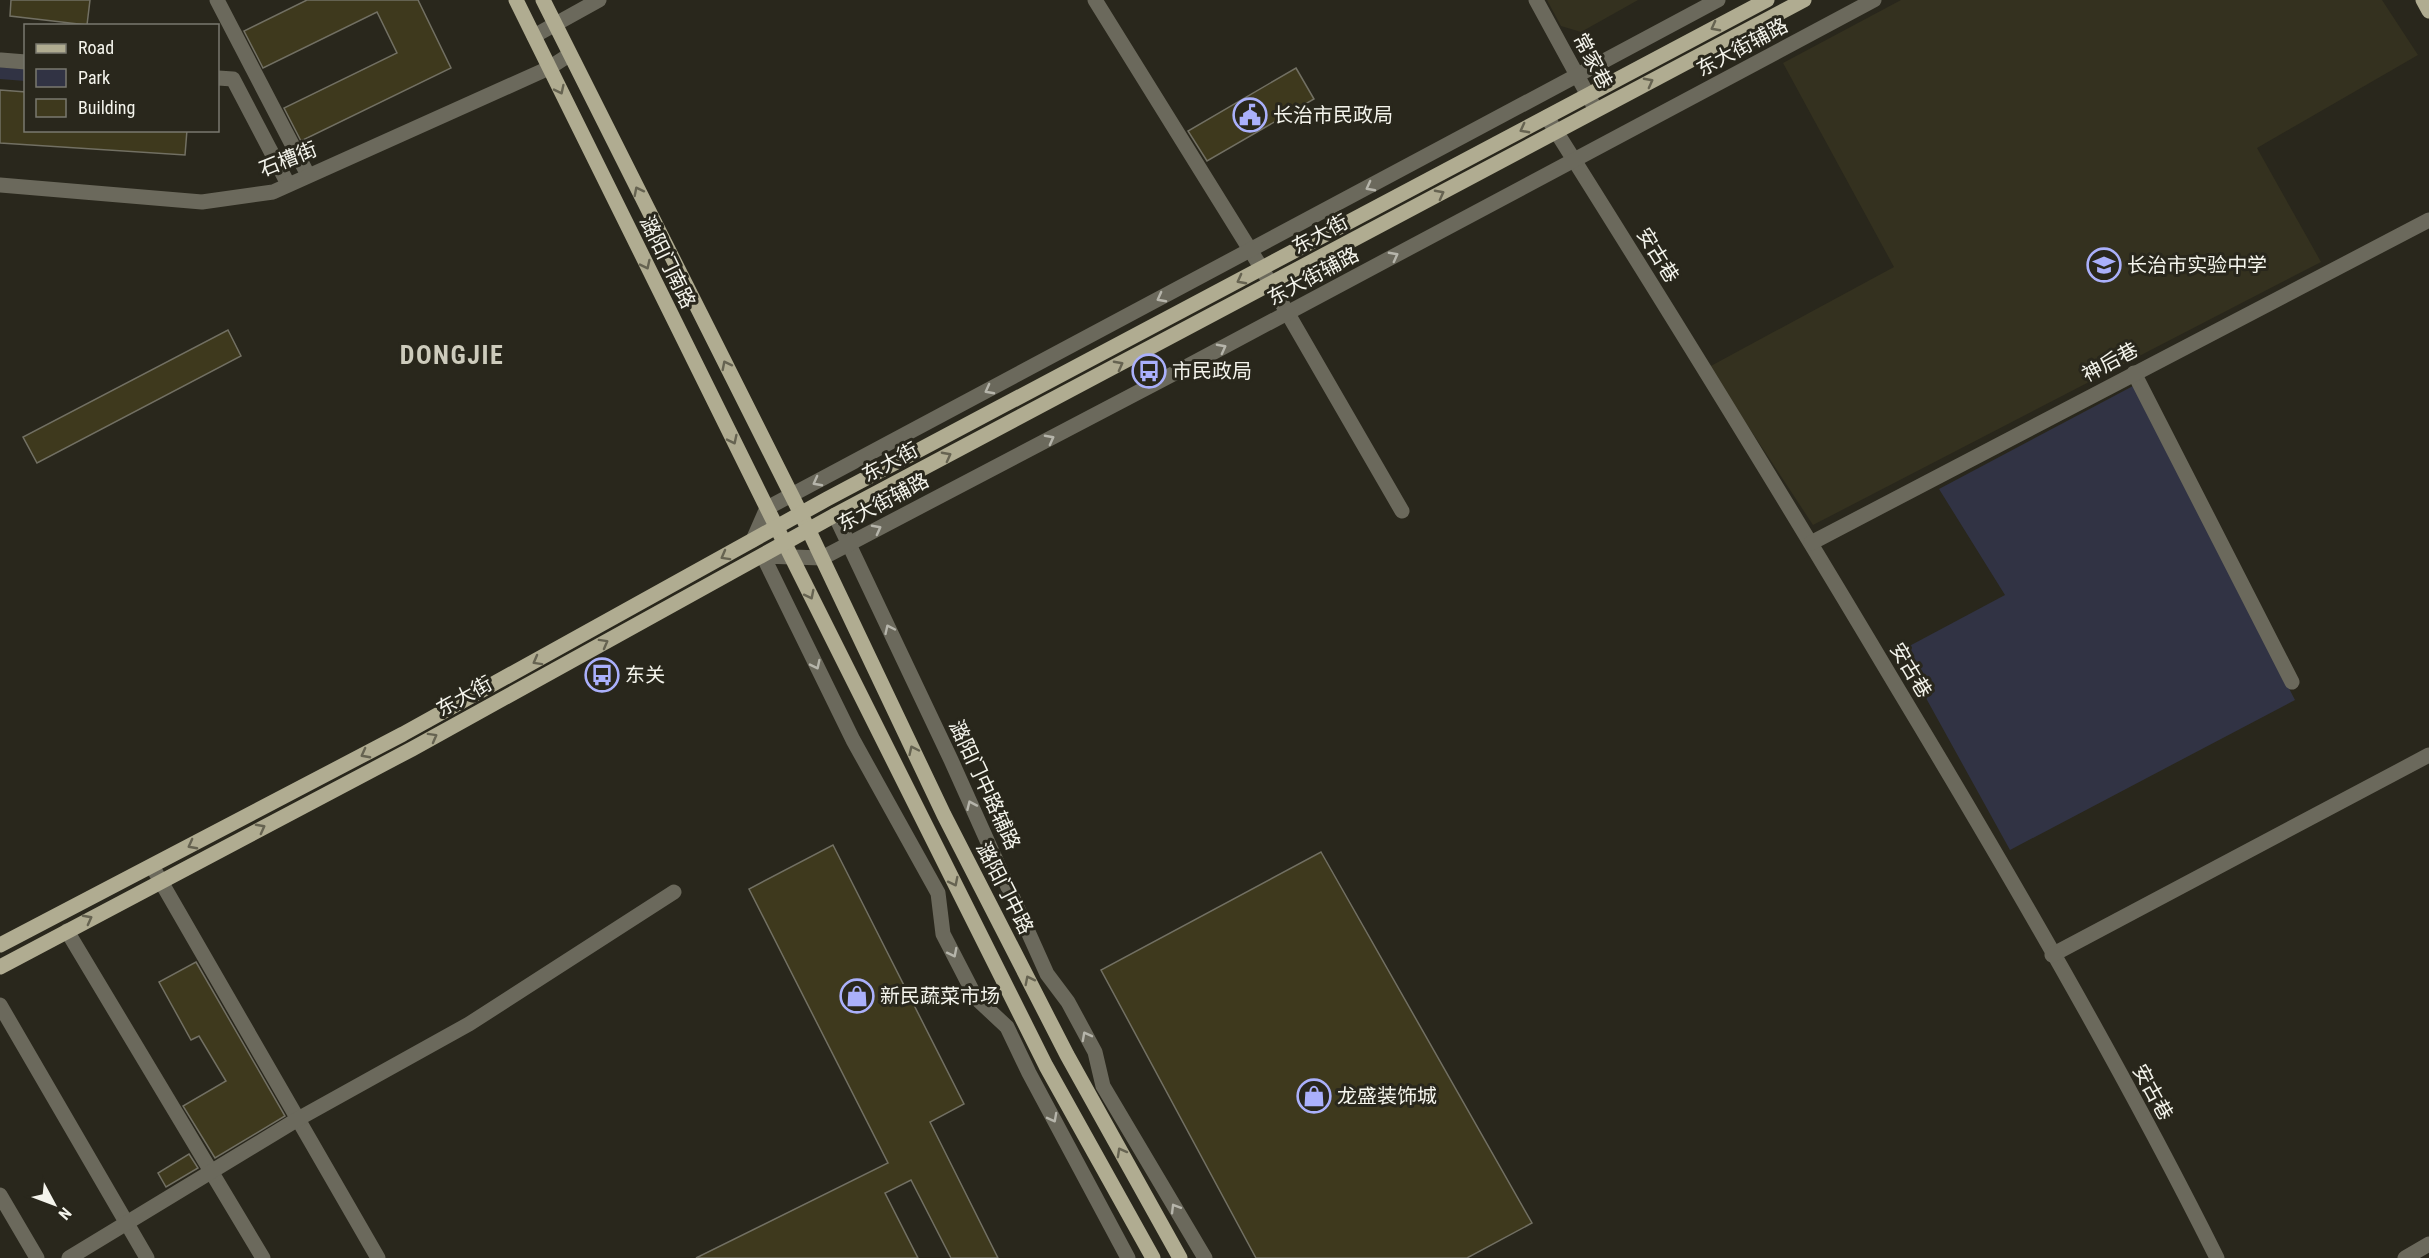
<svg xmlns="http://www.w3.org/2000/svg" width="2429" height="1258" font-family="'Roboto Condensed','Noto Sans SC',sans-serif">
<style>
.built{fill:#34311f}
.green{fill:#313344}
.building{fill:#3e391d;stroke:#727063;stroke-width:1.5}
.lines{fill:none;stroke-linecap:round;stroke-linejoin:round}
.minor{stroke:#6b695c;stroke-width:15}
.major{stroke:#b0ac91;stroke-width:15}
.oneway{stroke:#666351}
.oneway2{stroke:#b6b5ab}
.labels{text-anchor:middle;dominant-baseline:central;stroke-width:6;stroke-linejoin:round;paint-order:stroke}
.street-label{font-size:20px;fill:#f4f4ec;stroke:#29271c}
.poi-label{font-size:20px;fill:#f4f4ec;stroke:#29271c;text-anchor:start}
.district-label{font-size:26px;font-weight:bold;letter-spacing:1.5px;fill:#cdcbbc;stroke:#29271c}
</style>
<rect width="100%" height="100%" fill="#29271c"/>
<!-- built -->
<g class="built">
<path d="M1547,0H1638L1581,32L1561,26Z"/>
<path d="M1901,0H2382L2418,55L2257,148L2321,262L1813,525L1709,367L1894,267L1783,63Z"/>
</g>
<!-- green -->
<g class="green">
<path d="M0,67L25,69V81L0,79Z"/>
<path d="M2133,386L2295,700L2010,850L1900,651L2005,595L1939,489Z"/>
</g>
<!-- building -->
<g class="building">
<path d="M11,0H90L87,25L10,16Z"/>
<path d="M307,0H418L451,68L301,141L284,108L397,53L377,12L263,68L244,31Z"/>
<path d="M1296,68L1314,99L1207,161L1188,131Z"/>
<path d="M0,90L26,92V130H187L185,155L0,143Z"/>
<path d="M228,330L241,356L37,463L23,437Z"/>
<path d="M833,845L964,1104L930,1122L998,1258H951L911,1180L885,1193L918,1258H696L888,1163L749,889Z"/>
<path d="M1321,852L1532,1223L1467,1258H1256L1101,970Z"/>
<path d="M196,962L285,1116L215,1158L183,1106L226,1081L199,1036L191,1040L159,982Z"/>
<path d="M189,1154L198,1168L166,1187L158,1173Z"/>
</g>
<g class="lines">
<!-- minor -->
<g class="minor">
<path d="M217,0L308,175"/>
<path d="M1095,0L1262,269L1402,511"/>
<path d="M1536,0L1596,110"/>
<path d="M534,36L599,0"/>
<path d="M1,60L26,62"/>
<path d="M218,78L233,79L288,184"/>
<path d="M1547,117C1666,306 1784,497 1898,689C2010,875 2120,1064 2217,1258"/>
<path d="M0,185L202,202L273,192L549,68L569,55"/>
<path d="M2134,373L2292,682"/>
<path d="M835,515L951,760L1047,974L1068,1002L1095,1052L1103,1086L1205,1258"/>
<path d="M753,540L767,508L1718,0"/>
<path d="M1811,543L2429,220"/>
<path d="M152,866L378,1258"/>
<path d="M67,931L263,1258"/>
<path d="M2052,955L2429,755"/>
<path d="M0,1005L147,1258"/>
<path d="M0,1195L37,1258"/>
<path d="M69,1258L298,1119L469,1024L674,892"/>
<path d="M1128,1258L1029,1073L1007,1027L976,998L943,934L938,893L853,740L763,556L822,558L1171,375L1874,0"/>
<path d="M2405,1258L2429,1244"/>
</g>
<!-- major -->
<g class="major">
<path d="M516,0L767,508L1046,1066L1153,1258"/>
<path d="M543,0L801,514L944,815L1067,1055L1180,1258"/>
<path d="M2423,0L2429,11"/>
<path d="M0,945L403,734L827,499L1767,0"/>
<path d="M0,967L412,749L835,515L1804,0"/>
</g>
</g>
<!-- one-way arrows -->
<defs><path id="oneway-chevron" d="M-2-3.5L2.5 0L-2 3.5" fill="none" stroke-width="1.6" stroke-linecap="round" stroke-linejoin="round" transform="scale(1.5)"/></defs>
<g class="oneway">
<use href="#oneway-chevron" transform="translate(1715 27) rotate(152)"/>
<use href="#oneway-chevron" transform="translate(1649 82) rotate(-28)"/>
<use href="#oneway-chevron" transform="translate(560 90) rotate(64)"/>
<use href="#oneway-chevron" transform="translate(1524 129) rotate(152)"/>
<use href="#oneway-chevron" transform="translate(638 191) rotate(-117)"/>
<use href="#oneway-chevron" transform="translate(1440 194) rotate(-28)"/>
<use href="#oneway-chevron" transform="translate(646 265) rotate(64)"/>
<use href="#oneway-chevron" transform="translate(1241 280) rotate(152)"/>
<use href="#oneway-chevron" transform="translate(726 365) rotate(-117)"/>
<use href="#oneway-chevron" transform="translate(1119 365) rotate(-28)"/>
<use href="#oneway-chevron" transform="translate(733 440) rotate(64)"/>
<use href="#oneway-chevron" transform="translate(947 456) rotate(-28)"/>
<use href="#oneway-chevron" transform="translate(725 556) rotate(151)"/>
<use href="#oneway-chevron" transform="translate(810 595) rotate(63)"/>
<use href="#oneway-chevron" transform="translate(604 643) rotate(-29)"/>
<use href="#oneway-chevron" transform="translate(537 661) rotate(151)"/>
<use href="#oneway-chevron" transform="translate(433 737) rotate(-29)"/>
<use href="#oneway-chevron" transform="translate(913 750) rotate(-115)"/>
<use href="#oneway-chevron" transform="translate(365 754) rotate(152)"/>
<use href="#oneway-chevron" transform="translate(261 828) rotate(-28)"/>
<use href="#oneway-chevron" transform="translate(192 845) rotate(152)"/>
<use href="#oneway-chevron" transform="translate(954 882) rotate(63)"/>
<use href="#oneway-chevron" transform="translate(88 919) rotate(-28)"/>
<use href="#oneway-chevron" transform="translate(1029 980) rotate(-117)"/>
<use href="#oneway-chevron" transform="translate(1121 1152) rotate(-119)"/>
</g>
<g class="oneway2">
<use href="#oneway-chevron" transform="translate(1370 187) rotate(152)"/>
<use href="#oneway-chevron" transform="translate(1394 256) rotate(-28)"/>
<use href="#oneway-chevron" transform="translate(1161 298) rotate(152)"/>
<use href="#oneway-chevron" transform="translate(1222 348) rotate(-28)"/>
<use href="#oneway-chevron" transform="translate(989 390) rotate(152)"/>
<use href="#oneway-chevron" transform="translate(1050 439) rotate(-28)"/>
<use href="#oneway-chevron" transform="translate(817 482) rotate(152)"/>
<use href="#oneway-chevron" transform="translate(877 529) rotate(-28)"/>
<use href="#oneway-chevron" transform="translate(889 629) rotate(-115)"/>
<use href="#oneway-chevron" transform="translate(816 665) rotate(64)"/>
<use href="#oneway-chevron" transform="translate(971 805) rotate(-114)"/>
<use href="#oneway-chevron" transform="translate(953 953) rotate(63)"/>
<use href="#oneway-chevron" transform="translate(1086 1036) rotate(-118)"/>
<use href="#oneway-chevron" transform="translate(1053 1118) rotate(62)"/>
<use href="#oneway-chevron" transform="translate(1175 1208) rotate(-121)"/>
</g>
<!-- icons -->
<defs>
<g id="civic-ring" transform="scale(1.725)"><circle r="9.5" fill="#29271c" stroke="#aab0fb" stroke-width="1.5"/><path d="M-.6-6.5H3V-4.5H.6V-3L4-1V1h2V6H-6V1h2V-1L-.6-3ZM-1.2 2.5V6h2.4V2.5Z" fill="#aab0fb"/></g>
<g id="school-ring" transform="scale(1.725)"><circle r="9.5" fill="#29271c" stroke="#aab0fb" stroke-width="1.5"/><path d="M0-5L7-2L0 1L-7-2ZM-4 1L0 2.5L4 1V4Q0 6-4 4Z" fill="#aab0fb"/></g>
<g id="bus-ring" transform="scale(1.725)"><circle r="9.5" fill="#29271c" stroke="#aab0fb" stroke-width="1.5"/><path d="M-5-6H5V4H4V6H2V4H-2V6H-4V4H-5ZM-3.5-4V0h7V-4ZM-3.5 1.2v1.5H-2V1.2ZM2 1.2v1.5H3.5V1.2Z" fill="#aab0fb"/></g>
<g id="shop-ring" transform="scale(1.725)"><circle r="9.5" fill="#29271c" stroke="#aab0fb" stroke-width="1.5"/><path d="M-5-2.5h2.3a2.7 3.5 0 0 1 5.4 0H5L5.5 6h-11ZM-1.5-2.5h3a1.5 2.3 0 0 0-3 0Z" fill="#aab0fb"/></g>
</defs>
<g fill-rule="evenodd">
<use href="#civic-ring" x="1250" y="115"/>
<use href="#school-ring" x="2104" y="265"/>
<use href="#bus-ring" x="1149" y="371"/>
<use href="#bus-ring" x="602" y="675"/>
<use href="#shop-ring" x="857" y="996"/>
<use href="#shop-ring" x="1314" y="1096"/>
</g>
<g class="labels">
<!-- street labels -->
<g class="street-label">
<text transform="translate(1742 47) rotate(-28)">东大街辅路</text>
<text transform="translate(1593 61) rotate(62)">常家巷</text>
<text transform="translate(288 159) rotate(-22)">石槽街</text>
<text transform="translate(1320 234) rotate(-28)">东大街</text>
<text transform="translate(1658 255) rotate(58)">安古巷</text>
<text transform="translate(668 262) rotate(64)">潞阳门南路</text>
<text transform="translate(1313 276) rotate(-28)">东大街辅路</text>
<text transform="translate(2110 362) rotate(-28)">神后巷</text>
<text transform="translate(890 462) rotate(-28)">东大街</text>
<text transform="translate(883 502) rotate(-28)">东大街辅路</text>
<text transform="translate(1911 670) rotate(59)">安古巷</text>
<text transform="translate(464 696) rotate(-29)">东大街</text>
<text transform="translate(985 785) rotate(65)">潞阳门中路辅路</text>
<text transform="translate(1005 888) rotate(63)">潞阳门中路</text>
<text transform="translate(2153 1092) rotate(61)">安古巷</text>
</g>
<!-- poi labels -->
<g class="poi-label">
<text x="1273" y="115">长治市民政局</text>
<text x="2127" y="265">长治市实验中学</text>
<text x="1172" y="371">市民政局</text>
<text x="625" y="675">东关</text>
<text x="880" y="996">新民蔬菜市场</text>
<text x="1337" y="1096">龙盛装饰城</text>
</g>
<!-- district labels -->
<g class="district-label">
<text x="452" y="355">DONGJIE</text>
</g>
</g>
<!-- legend -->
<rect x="24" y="24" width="195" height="108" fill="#29271c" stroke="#7a796f" stroke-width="1.5"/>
<rect x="36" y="44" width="30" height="9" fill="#b0ac91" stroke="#7a796f" stroke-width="1.5"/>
<text x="78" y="54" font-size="18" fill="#f4f4ec">Road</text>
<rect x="36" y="69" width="30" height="18" fill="#313344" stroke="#7a796f" stroke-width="1.5"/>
<text x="78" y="84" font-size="18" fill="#f4f4ec">Park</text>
<rect x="36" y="99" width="30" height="18" fill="#3e391d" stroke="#7a796f" stroke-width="1.5"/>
<text x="78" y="114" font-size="18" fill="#f4f4ec">Building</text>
<!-- north arrow -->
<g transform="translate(54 1204) rotate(131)" stroke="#29271c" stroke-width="4.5" paint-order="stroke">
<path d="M0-4.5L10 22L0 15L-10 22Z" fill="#f4f4ec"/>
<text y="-9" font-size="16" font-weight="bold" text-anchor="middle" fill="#f4f4ec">N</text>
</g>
</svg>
